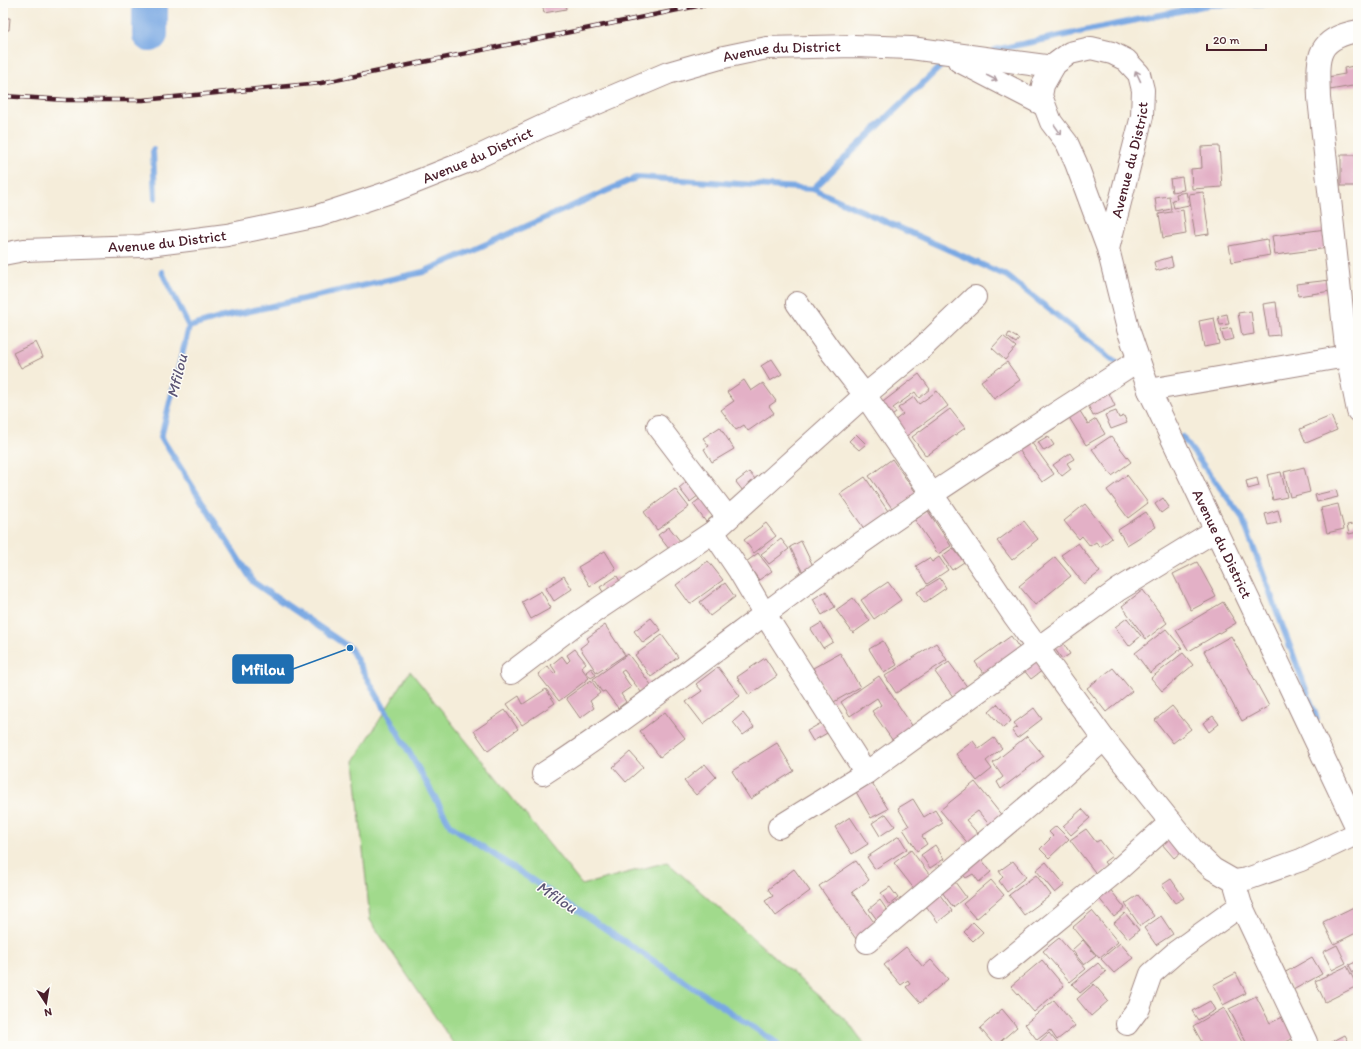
<svg xmlns="http://www.w3.org/2000/svg" width="1361" height="1049" font-family="Itim,sans-serif">
<style>
.green{fill:#a1da8c;stroke:#767c5c}
.lines{fill:none;stroke-linecap:round;stroke-linejoin:round}
.stream{stroke:#79a8e3;stroke-width:6}
.river{stroke:#79a8e3;stroke-width:36}
.building{fill:#e3b0c6}
.minor-casing{stroke:#a08682;stroke-width:24}
.minor{stroke:#fff;stroke-width:22}
.rail-casing{stroke:#4a1f2b;stroke-width:4.5}
.rail{stroke:#fdfcf7;stroke-width:3;stroke-dasharray:9;stroke-linecap:butt}
.oneway{stroke:#ae9aa0}
.labels{text-anchor:middle;dominant-baseline:central;stroke-width:3;stroke-linejoin:round;paint-order:stroke}
.street-label{font-size:15px;fill:#4a1f2b;stroke:#fdfcf7}
.water-label{font-size:16px;font-style:italic;fill:#5d5675;stroke:#fdfcf7}
.leader{fill:none;stroke:#1f6fb2;stroke-width:1.5}
.callout-dot{fill:#1f6fb2;stroke:#fdfcf7;stroke-width:1.5}
.callout{fill:#1f6fb2;stroke:#1f6fb2;stroke-width:1.5}
.callout-label{font-size:16px;text-anchor:middle;font-weight:bold;fill:#fff}
</style>
<rect width="100%" height="100%" fill="#fdfcf7"/>
<filter id="ink" filterUnits="userSpaceOnUse"><feTurbulence type="fractalNoise" baseFrequency=".025" numOctaves="2"/><feDisplacementMap in="SourceGraphic" scale="8" xChannelSelector="R" yChannelSelector="G"/><feConvolveMatrix kernelMatrix="1 2 1 2 8 2 1 2 1" color-interpolation-filters="sRGB"/></filter>
<filter id="wash" filterUnits="userSpaceOnUse"><feTurbulence type="fractalNoise" baseFrequency=".012" numOctaves="4" result="noise"/><feDisplacementMap in="SourceGraphic" scale="16" xChannelSelector="R" yChannelSelector="G"/><feGaussianBlur stdDeviation="0.9" result="paint"/><feColorMatrix in="noise" values="0 0 0 0 0 0 0 0 0 0 0 0 0 0 0 0 0 1.4 0 .05"/><feComposite in="paint" operator="in"/></filter>
<g filter="url(#wash)">
<rect width="100%" height="100%" fill="#f5edda"/>
<!-- green -->
<path class="green" d="M410,671L582,885L667,862L849,1023L866,1046H455L370,920L354,761Z"/>
<g class="lines">
<!-- stream -->
<g class="stream">
<path d="M994,50L1208,5L1274,3"/>
<path d="M153,150L155,198"/>
<path d="M813,189L946,61L950,60"/>
<path d="M162,272L189,327L161,437L253,582L350,648L451,826L777,1043L778,1046"/>
<path d="M189,327L219,318L423,272L638,177L813,189L1007,276L1122,367"/>
<path d="M1182,437L1242,517L1317,719"/>
</g>
<!-- river -->
<path class="river" d="M150,34V3"/>
</g>
<g id="blocks">
<!-- building -->
<g class="building">
<path d="M542,3H565L566,9L544,13Z"/>
<path d="M3,18H10L9,30H3Z"/>
<path d="M1358,65V85L1330,90L1328,77L1345,74L1344,68Z"/>
<path d="M1219,146L1222,187L1192,189L1191,169L1202,168L1201,147Z"/>
<rect x="1341" y="155" width="17" height="31"/>
<path d="M1182,177L1184,190L1172,192L1170,179Z"/>
<path d="M1186,192L1189,205L1174,208L1172,200L1177,199L1176,194Z"/>
<path d="M1203,192L1209,234L1195,236L1189,194Z"/>
<path d="M1169,196L1171,209L1157,212L1155,198Z"/>
<path d="M1183,210L1186,234L1163,238L1159,214Z"/>
<path d="M1326,229L1328,248L1275,255L1272,236Z"/>
<path d="M1267,239L1270,255L1232,262L1229,246Z"/>
<path d="M1171,257L1173,266L1156,271L1154,262Z"/>
<path d="M1330,280L1331,291L1298,296L1296,284Z"/>
<path d="M1276,302L1280,335L1268,336L1263,304Z"/>
<path d="M1251,311L1254,334L1242,336L1238,313Z"/>
<path d="M1227,314L1229,324L1220,325L1218,316Z"/>
<path d="M1214,318L1219,344L1204,347L1199,321Z"/>
<path d="M1231,328L1234,339L1224,341L1221,330Z"/>
<path d="M1009,333L1019,339L1016,343L1007,337Z"/>
<path d="M1003,336L1016,347L1005,360L992,348Z"/>
<path d="M36,342L43,357L21,368L13,353Z"/>
<path d="M772,359L782,374L770,381L761,366Z"/>
<path d="M1007,362L1020,380L994,399L981,381Z"/>
<path d="M919,374L930,389L919,398L915,392L893,408L896,413L889,418L879,405Z"/>
<path d="M744,380L751,391L763,383L776,401L769,406L774,413L748,431L744,425L736,430L721,410L734,401L727,392Z"/>
<path d="M1106,387L1115,406L1093,416L1088,405L1101,399L1097,391Z"/>
<path d="M937,391L948,406L905,437L893,422L903,414L898,408L914,397L919,404Z"/>
<path d="M1078,408L1088,424L1096,419L1105,434L1086,445L1067,414Z"/>
<path d="M950,409L965,428L926,456L912,437Z"/>
<path d="M1116,411L1119,418L1124,416L1127,423L1111,429L1105,415Z"/>
<path d="M1331,416L1337,430L1306,443L1300,429Z"/>
<path d="M720,427L734,449L712,462L704,449L709,446L703,438Z"/>
<path d="M856,434L866,444L859,450L849,441Z"/>
<path d="M1048,436L1054,445L1044,451L1038,442Z"/>
<path d="M1111,436L1131,462L1112,476L1092,449Z"/>
<path d="M1029,439L1054,474L1042,482L1017,447Z"/>
<path d="M1070,453L1074,459L1067,463L1071,469L1062,476L1053,465Z"/>
<path d="M892,459L917,494L894,511L869,476Z"/>
<path d="M1304,467L1310,492L1290,497L1284,472Z"/>
<path d="M749,472L756,480L743,491L736,482Z"/>
<path d="M1281,472L1287,497L1273,500L1267,475Z"/>
<path d="M1127,475L1148,503L1128,518L1107,490Z"/>
<path d="M865,477L890,514L865,530L840,494Z"/>
<path d="M691,478L703,492L690,502L679,488Z"/>
<path d="M1257,478L1259,486L1248,489L1246,481Z"/>
<path d="M675,489L689,507L657,530L644,512Z"/>
<path d="M1336,490L1338,497L1317,502L1315,495Z"/>
<path d="M705,495L718,512L706,522L693,504Z"/>
<path d="M1163,498L1169,507L1161,513L1155,504Z"/>
<path d="M1085,504L1112,538L1100,547L1096,542L1090,546L1082,536L1079,539L1064,521Z"/>
<path d="M1338,504L1344,529L1327,533L1321,508Z"/>
<path d="M1278,510L1281,522L1268,525L1265,514Z"/>
<path d="M928,511L951,546L938,554L915,520Z"/>
<path d="M1146,512L1156,527L1127,545L1118,530Z"/>
<path d="M1024,521L1038,539L1012,560L997,541Z"/>
<path d="M766,523L776,536L754,553L744,540Z"/>
<path d="M1358,523V532L1349,534L1347,525Z"/>
<path d="M669,527L684,546L673,554L658,535Z"/>
<path d="M781,539L789,549L769,564L761,554Z"/>
<path d="M801,541L813,566L802,571L790,547Z"/>
<path d="M1078,543L1100,572L1084,584L1061,555Z"/>
<path d="M953,548L964,562L952,570L942,556Z"/>
<path d="M605,551L616,569L590,586L578,567Z"/>
<path d="M758,553L772,571L759,580L746,562Z"/>
<path d="M939,557L948,570L927,584L916,566L929,558L932,562Z"/>
<path d="M1055,557L1071,576L1035,605L1019,586Z"/>
<path d="M708,561L723,580L690,604L676,585Z"/>
<path d="M1197,562L1216,597L1191,610L1173,574Z"/>
<path d="M564,576L572,589L554,601L546,588Z"/>
<path d="M617,576L623,587L606,597L600,587Z"/>
<path d="M940,578L946,588L924,603L917,592Z"/>
<path d="M888,582L901,600L874,619L861,600Z"/>
<path d="M725,583L735,597L710,616L700,602Z"/>
<path d="M1143,590L1167,623L1146,639L1122,606Z"/>
<path d="M541,591L551,608L531,619L522,602Z"/>
<path d="M826,591L835,607L822,615L813,599Z"/>
<path d="M853,598L870,621L853,633L836,610Z"/>
<path d="M1223,602L1236,623L1189,651L1176,630Z"/>
<path d="M651,618L661,630L643,643L634,631Z"/>
<path d="M1127,618L1141,636L1129,646L1115,627Z"/>
<path d="M821,623L833,642L823,648L811,629Z"/>
<path d="M605,625L625,655L597,673L580,648L589,641L587,638Z"/>
<path d="M1166,629L1182,648L1150,673L1135,653Z"/>
<path d="M662,635L678,657L651,677L635,655Z"/>
<path d="M1011,636L1020,649L984,674L975,662Z"/>
<path d="M1231,636L1269,706L1242,721L1204,651Z"/>
<path d="M883,641L897,665L884,673L869,649Z"/>
<path d="M936,643L947,660L896,693L885,676Z"/>
<path d="M1063,643L1070,654L1062,659L1055,649Z"/>
<path d="M575,649L586,663L581,667L589,678L559,701L538,674L548,666L554,674L556,672L551,665L562,656L567,663L570,660L567,655Z"/>
<path d="M840,653L860,687L832,703L813,668Z"/>
<path d="M1183,653L1193,665L1162,691L1151,678Z"/>
<path d="M628,654L655,690L645,697L624,670L621,672L631,687L621,694L626,702L618,708L605,691L602,692L593,679Z"/>
<path d="M765,658L777,676L749,695L737,677Z"/>
<path d="M1035,659L1043,670L1031,679L1023,669Z"/>
<path d="M949,662L968,688L954,698L935,672Z"/>
<path d="M718,667L740,696L703,724L686,702L702,691L696,684Z"/>
<path d="M591,668L596,675L591,678L586,672Z"/>
<path d="M1113,668L1132,691L1106,712L1087,688Z"/>
<path d="M879,676L913,727L893,741L872,711L881,705L877,698L850,716L841,702Z"/>
<path d="M591,680L600,693L590,701L594,708L580,718L566,698Z"/>
<path d="M546,689L555,703L522,725L507,704L519,696L523,704Z"/>
<path d="M998,704L1011,721L1003,728L989,712Z"/>
<path d="M1172,706L1191,729L1173,743L1155,720Z"/>
<path d="M1034,708L1042,719L1017,738L1012,731L1017,727L1014,723Z"/>
<path d="M505,710L518,729L488,751L474,731Z"/>
<path d="M665,712L685,738L660,757L640,731Z"/>
<path d="M743,713L754,727L743,735L733,722Z"/>
<path d="M1213,716L1219,724L1209,732L1203,723Z"/>
<path d="M823,722L829,732L813,741L807,731Z"/>
<path d="M1027,736L1044,756L1001,789L997,782L1003,777L993,763Z"/>
<path d="M994,738L1002,748L986,761L992,769L977,781L956,754L973,741L979,749Z"/>
<path d="M777,743L794,771L750,799L732,771Z"/>
<path d="M630,752L643,767L626,782L613,767Z"/>
<path d="M705,764L716,777L696,795L684,781Z"/>
<path d="M871,781L888,809L871,818L855,790Z"/>
<path d="M975,782L1003,817L991,827L978,811L966,820L981,837L970,846L940,810Z"/>
<path d="M913,799L924,817L935,810L943,823L922,836L927,844L917,851L903,829L909,826L898,808Z"/>
<path d="M1082,809L1090,818L1071,835L1063,826Z"/>
<path d="M886,814L895,826L880,836L872,823Z"/>
<path d="M850,817L868,844L852,854L835,827Z"/>
<path d="M1056,826L1069,839L1049,858L1040,849L1053,836L1049,832Z"/>
<path d="M1086,829L1096,842L1100,840L1112,856L1104,862L1109,868L1098,876L1070,840Z"/>
<path d="M899,836L907,849L875,869L867,857Z"/>
<path d="M1169,836L1182,851L1174,858L1161,843Z"/>
<path d="M935,845L944,859L930,868L921,855Z"/>
<path d="M911,850L932,878L915,890L894,863Z"/>
<path d="M979,856L991,872L979,882L973,874L966,878L960,871Z"/>
<path d="M856,861L869,880L852,892L876,925L856,939L819,886Z"/>
<path d="M1013,861L1026,877L1007,892L999,881L1003,877L999,871Z"/>
<path d="M1046,862L1065,885L1055,893L1036,870Z"/>
<path d="M794,869L810,891L776,916L765,901L773,896L768,889Z"/>
<path d="M1036,875L1051,895L1024,915L1009,895Z"/>
<path d="M952,878L966,897L953,907L939,888Z"/>
<path d="M1171,879L1184,898L1175,903L1162,885Z"/>
<path d="M991,880L1004,895L976,919L963,904Z"/>
<path d="M890,887L898,898L889,905L881,893Z"/>
<path d="M1109,888L1125,908L1114,917L1098,897Z"/>
<path d="M937,891L952,911L938,922L923,902Z"/>
<path d="M1138,895L1154,916L1140,926L1125,904Z"/>
<path d="M880,900L889,913L878,921L869,909Z"/>
<path d="M1358,905V932L1334,944L1323,922Z"/>
<path d="M1092,911L1118,942L1099,958L1073,927Z"/>
<path d="M1125,913L1139,930L1128,939L1114,923Z"/>
<path d="M1161,916L1173,934L1156,945L1144,928Z"/>
<path d="M973,922L983,932L973,941L964,932Z"/>
<path d="M1059,938L1086,969L1070,982L1043,951Z"/>
<path d="M1083,940L1096,956L1084,965L1072,950Z"/>
<path d="M1120,943L1133,958L1114,973L1101,959Z"/>
<path d="M1337,945L1346,963L1332,970L1323,952Z"/>
<path d="M906,947L923,967L931,960L948,979L920,1003L906,987L910,984L908,980L901,985L884,965Z"/>
<path d="M1312,957L1322,974L1293,990L1284,973Z"/>
<path d="M1042,960L1064,986L1034,1012L1011,986Z"/>
<path d="M1358,961V983L1349,965Z"/>
<path d="M1098,963L1106,972L1080,993L1072,984Z"/>
<path d="M1347,966L1357,986L1325,1002L1315,981Z"/>
<path d="M1236,973L1246,993L1223,1005L1213,985Z"/>
<path d="M1094,984L1108,1001L1091,1016L1077,999Z"/>
<path d="M1256,996L1270,1023L1285,1016L1296,1037L1278,1046H1248L1229,1009Z"/>
<path d="M1054,1000L1075,1026L1057,1040L1050,1030L1037,1040L1025,1024Z"/>
<path d="M1210,1001L1215,1010L1198,1020L1192,1011Z"/>
<path d="M1224,1008L1244,1046H1204L1193,1026Z"/>
<path d="M1002,1009L1017,1027L995,1046L980,1028Z"/>
<path d="M1049,1033L1060,1046H1042L1039,1042Z"/>
<path d="M1345,1035L1351,1046H1324Z"/>
</g>
</g>
</g>
<g filter="url(#ink)">
<use href="#blocks" fill-opacity="0" stroke="#a08682" stroke-width="1"/>
<g class="lines">
<!-- minor casing -->
<g class="minor-casing">
<g id="minor">
<path d="M1358,31C1313,39 1318,60 1319,98L1347,356L1358,411"/>
<path d="M959,61L1044,105"/>
<path id="s1" d="M1108,249L1142,116L1143,90L1139,74L1126,60L1112,53L1091,48L1070,53L1055,64L1043,85L1041,96L1051,122L1067,143L1076,163L1108,249L1128,329L1149,390L1358,830"/>
<path id="s2" d="M3,254L24,250L141,246L227,235L318,216L393,191L471,160L543,126L668,73L724,57L767,48L854,46L911,48L1053,67"/>
<path d="M797,303L832,353L865,395L1015,617L1104,739L1193,850L1213,869L1234,881L1247,879L1301,860L1358,833"/>
<path d="M1149,390L1358,354"/>
<path d="M658,426L728,518"/>
<path d="M713,532L738,569L764,613L866,773"/>
<path d="M511,673L577,623L713,532L865,395L921,349L975,297"/>
<path d="M543,774C647,707 743,628 843,556C939,487 1039,425 1137,361"/>
<path d="M779,827L866,773L1118,590L1216,530"/>
<path d="M1234,881L1241,905L1306,1042V1046"/>
<path d="M867,942L1054,784L1104,739"/>
<path d="M999,968L1119,869L1171,822"/>
<path d="M1127,1024L1139,1008L1151,974L1176,952L1241,905"/>
</g>
</g>
<!-- minor -->
<use href="#minor" class="minor"/>
<!-- rail casing -->
<g class="rail-casing">
<path id="rail" d="M3,96L66,100H143L321,83L712,3"/>
</g>
<!-- rail -->
<use href="#rail" class="rail"/>
</g>
<!-- one-way arrows -->
<defs><path id="oneway-shaft" d="M-6 0H5M1.5-3L5.5 0L1.5 3" fill="none" stroke-width="1.6" stroke-linecap="round" stroke-linejoin="round"/></defs>
<g class="oneway">
<use href="#oneway-shaft" transform="translate(1138 76) rotate(-115)"/>
<use href="#oneway-shaft" transform="translate(992 78) rotate(27)"/>
<use href="#oneway-shaft" transform="translate(1058 130) rotate(55)"/>
</g>
</g>
<g class="labels">
<!-- street labels -->
<g class="street-label">
<text stroke="none"><textPath href="#s2" startOffset="813">Avenue du District</textPath></text>
<text stroke="none"><textPath href="#s2" startOffset="489">Avenue du District</textPath></text>
<text stroke="none"><textPath href="#s1" startOffset="92">Avenue du District</textPath></text>
<text stroke="none"><textPath href="#s2" startOffset="165">Avenue du District</textPath></text>
<text stroke="none"><textPath href="#s1" startOffset="797">Avenue du District</textPath></text>
</g>
<!-- water labels -->
<g class="water-label">
<text transform="translate(177 376) rotate(-76)">Mfilou</text>
<text transform="translate(557 897) rotate(34)">Mfilou</text>
</g>
</g>
<!-- callouts -->
<path class="leader" d="M350 648L293 669"/>
<circle class="callout-dot" cx="350" cy="648" r="4"/>
<rect class="callout" x="233" y="655" width="60" height="28" rx="4"/>
<g class="callout-label">
<text x="263" y="675">Mfilou</text>
</g>
<!-- margin -->
<rect width="1361" height="1049" fill="none" stroke="#fdfcf7" stroke-width="16"/>
<!-- north arrow -->
<g transform="translate(46 1003) rotate(168)" stroke="#fdfcf7" stroke-width="3" paint-order="stroke">
<path d="M0-3L7 15L0 10L-7 15Z" fill="#4a1f2b"/>
<text y="-6" font-size="11" font-weight="bold" text-anchor="middle" fill="#4a1f2b">N</text>
</g>
<!-- scale -->
<path d="M1207 44v6h59v-6" fill="none" stroke="#4a1f2b" stroke-width="2"/>
<text x="1213" y="44" font-size="12" fill="#4a1f2b" stroke="#fdfcf7" stroke-width="3" paint-order="stroke">20 m</text>
</svg>
